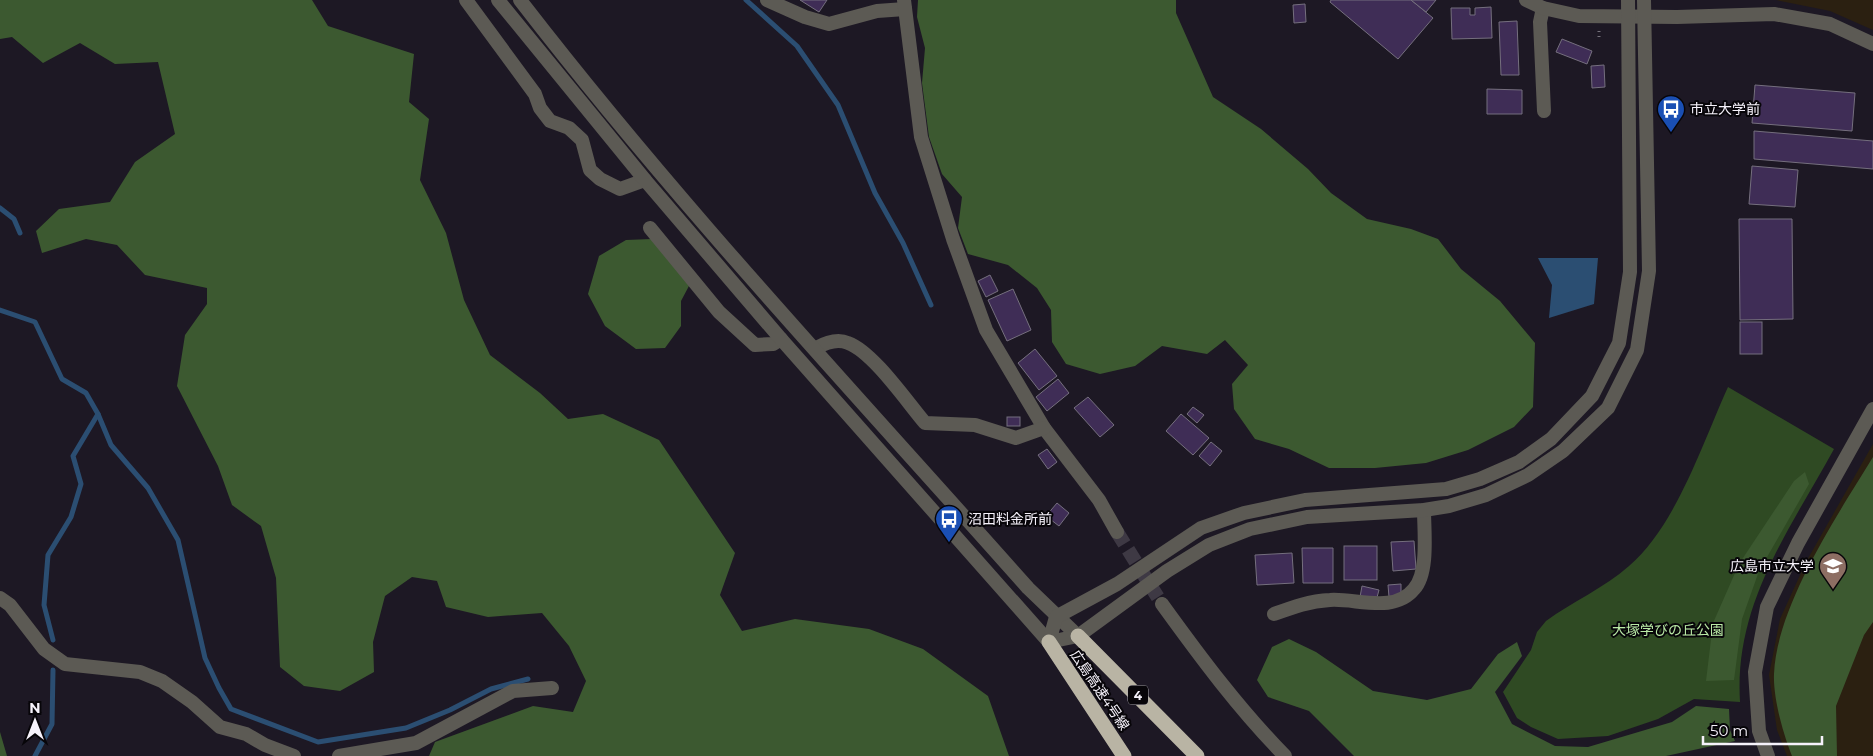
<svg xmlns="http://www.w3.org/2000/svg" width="1873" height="756" font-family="Montserrat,'Noto Sans JP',sans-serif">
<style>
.education{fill:#2b2011}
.green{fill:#2f4a23}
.forest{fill:#3c5930}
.water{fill:#2b4e72}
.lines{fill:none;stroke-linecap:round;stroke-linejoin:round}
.stream{stroke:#2b4e72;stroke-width:5}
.building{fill:#3f2d56;stroke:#756f7e}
.minor-tunnel{stroke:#3e3944;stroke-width:14;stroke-dasharray:14 7;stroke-linecap:butt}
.path{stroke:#77737d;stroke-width:3;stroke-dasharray:1 4;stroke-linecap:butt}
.minor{stroke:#5c5a54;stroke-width:14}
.tertiary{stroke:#5c5a54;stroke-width:14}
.motorway{stroke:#b9b4a4;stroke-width:15}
.labels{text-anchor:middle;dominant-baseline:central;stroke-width:4;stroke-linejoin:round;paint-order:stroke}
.shield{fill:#070509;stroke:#aeabb2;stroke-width:1}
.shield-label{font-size:12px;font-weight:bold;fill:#f6f2fb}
.poi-label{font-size:14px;fill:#f6f2fb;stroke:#070509;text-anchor:start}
.park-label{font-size:14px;fill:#baeaa6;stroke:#070509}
.street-label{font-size:14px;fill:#f6f2fb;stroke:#070509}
</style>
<rect width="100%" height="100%" fill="#1d1824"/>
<!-- education -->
<g class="education">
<path d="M1776,0H1873V30L1830,11Z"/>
<path d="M1873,444V756H1787L1777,730L1769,675L1780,619L1806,562Z"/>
</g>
<!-- green -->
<path class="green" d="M1728,387L1834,449C1789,531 1734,604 1740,702L1694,699L1658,719L1608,736L1558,739L1531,727L1517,718L1503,692L1531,650L1537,632L1546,621C1572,602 1604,588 1629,566C1676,526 1703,442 1728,387Z"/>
<!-- forest -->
<g class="forest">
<path d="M0,0H312L328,26L414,54L409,102L429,119L420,180L446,233L464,300L490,355L540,393L568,419L603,414L659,440L735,553L720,595L742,631L795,619L869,629L923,649L988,696L1009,756H429L435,742L533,706L573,712L586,681L569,646L542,613L488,617L446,607L437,581L412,577L385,596L373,642L374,672L340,691L304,686L280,667L276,578L261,526L232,505L218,466L177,386L185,335L207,304V288L145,275L117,245L86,239L42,253L36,231L59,209L110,202L135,162L175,134L158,62L115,64L80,43L43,63L12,37L0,39Z"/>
<path d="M918,0H1176V13L1213,97L1261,129L1308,169L1331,193L1367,219L1411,229L1438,239L1461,269L1500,301L1535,343L1533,407L1514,427L1468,450L1426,463L1375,468H1329L1289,449L1255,439L1234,409L1232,384L1248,365L1225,340L1207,354L1162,346L1135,366L1100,374L1066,364L1052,342L1051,310L1037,288L1008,265L968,254L958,228L962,197L942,174L929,137L922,83L925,48L917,17Z"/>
<path d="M652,239L690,284L681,301V326L665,348L636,349L605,326L588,294L599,256L626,240Z"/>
<path d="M1873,457V622L1864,635L1836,706L1837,756H1792C1783,733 1773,698 1774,674C1777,605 1837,516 1873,457Z"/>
<path d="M1805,472L1809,484L1759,571L1742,619L1734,680L1706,681L1713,623L1739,564L1794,481Z"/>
<path d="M1289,639L1316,652L1373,691L1427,700L1471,689L1498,654L1517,642L1522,656L1495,692L1512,724L1555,746L1588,747L1672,722L1696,706L1729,709L1730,730L1735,741L1666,756H1354L1309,711L1268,697L1257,680L1272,647Z"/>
<path d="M0,732L7,756H0Z"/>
</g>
<!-- water -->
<path class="water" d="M1538,258H1598L1594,304L1549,318L1552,285Z"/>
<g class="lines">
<!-- stream -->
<g class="stream">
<path d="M746,0L797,46L838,105L875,193L903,243L931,305"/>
<path d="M0,208L14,219L20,233"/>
<path d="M0,310L35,322L62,379L86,393L98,414L73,456L81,484L71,517L48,555L44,605L53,640"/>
<path d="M98,414L111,445L148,488L178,540L205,658L219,688L231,709L318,742L406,728L450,710L491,689L528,679"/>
<path d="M35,756L52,724L53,670"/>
</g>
</g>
<!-- building -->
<g class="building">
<path d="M800,0H827L819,12Z"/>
<path d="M1331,0H1411L1433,18L1398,59L1330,2Z"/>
<path d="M1411,0H1436L1426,12Z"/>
<path d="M1305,4L1306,22L1294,23L1293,5Z"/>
<path d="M1491,7L1492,38L1452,39L1451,8H1470V15H1475V8Z"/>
<path d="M1517,21L1519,75H1501L1499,22Z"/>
<path d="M1562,39L1592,51L1587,64L1556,52Z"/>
<path d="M1604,65L1605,87L1592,88L1591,66Z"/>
<path d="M1755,85L1855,93L1852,131L1752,123Z"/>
<path d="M1487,89L1522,90V114H1487Z"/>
<path d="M1754,131L1873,141V169L1754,159Z"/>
<path d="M1752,166L1798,170L1795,207L1749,204Z"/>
<path d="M1739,219H1792L1793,319L1740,320Z"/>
<path d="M990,275L998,291L986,297L978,281Z"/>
<path d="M1013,289L1031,330L1007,341L988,300Z"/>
<rect x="1740" y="322" width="22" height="32"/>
<path d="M1035,349L1057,376L1039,390L1018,363Z"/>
<path d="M1058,379L1069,393L1047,411L1036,397Z"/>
<path d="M1088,397L1114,425L1100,437L1074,408Z"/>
<path d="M1193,407L1204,415L1197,423L1187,414Z"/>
<path d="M1181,414L1209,438L1193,455L1166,431Z"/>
<rect x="1007" y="417" width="13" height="9"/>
<path d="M1211,442L1222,451L1210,466L1199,456Z"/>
<path d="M1047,449L1057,462L1048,469L1038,455Z"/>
<path d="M1057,503L1069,513L1059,526L1046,516Z"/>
<path d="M1414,541L1416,569L1393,571L1391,542Z"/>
<rect x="1344" y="546" width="33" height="34"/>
<path d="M1302,548H1333V583H1303Z"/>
<path d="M1292,553L1294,583L1257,585L1255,555Z"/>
<path d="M1401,584V596L1389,597L1388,585Z"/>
<path d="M1362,586L1379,590L1376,601L1360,597Z"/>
</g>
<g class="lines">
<!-- minor-tunnel -->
<path class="minor-tunnel" d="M1117,532L1162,604"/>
<!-- path -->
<path class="path" d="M1599,31V40"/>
<!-- minor -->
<g class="minor">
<path d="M466,0L535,94L540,108L550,121L569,128L582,140L590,170L600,179L620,189L645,180"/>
<path d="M767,0L805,17L829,24L877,11L905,9"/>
<path d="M904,0L921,137L953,239L986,330L1044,428L1099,500L1117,532"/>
<path d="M1543,8L1540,22L1544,111"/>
<path d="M650,228L719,312L755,345L773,344L781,339"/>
<path d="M816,348C825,343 837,338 848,343C873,352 907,402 925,423L975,425L1016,438L1044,428"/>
<path d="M0,598L10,605L44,649L65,664L140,672L162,681L192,702L220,727L246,734L265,745L294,756"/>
<path d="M1162,604C1201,658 1239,709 1285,756"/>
<path d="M1274,614C1293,607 1309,601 1330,600C1356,598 1394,614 1414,589C1429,573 1424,531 1424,510"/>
<path d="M339,756L416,743L513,691L552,688"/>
</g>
<!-- tertiary -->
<g class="tertiary">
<path d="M498,0L645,180L781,339L1049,642"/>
<path d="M520,0C678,205 856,394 1028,588L1078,636"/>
<path d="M1526,0L1543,8L1579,16L1677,17L1774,14L1830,24L1873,44"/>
<path d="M1049,642L1078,636L1167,571L1209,545L1250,529L1307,517L1424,510L1449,506L1486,495L1528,475L1563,451L1608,408L1637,350L1649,271L1644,0"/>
<path d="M1049,642L1056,617L1117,584L1201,528L1244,513L1305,500L1446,489L1480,479L1519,462L1551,439L1592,396L1619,343L1630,272L1628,0"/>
<path d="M1768,756L1759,731L1755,672L1767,607L1798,543L1873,409"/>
</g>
<!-- motorway -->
<g class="motorway">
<path d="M1078,636L1197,756"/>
<path d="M1049,642L1124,756"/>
</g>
</g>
<!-- icons -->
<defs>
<g id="bus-pin" transform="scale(1.4375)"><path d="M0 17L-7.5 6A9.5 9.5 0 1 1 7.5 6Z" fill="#1a4fb4" stroke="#070509"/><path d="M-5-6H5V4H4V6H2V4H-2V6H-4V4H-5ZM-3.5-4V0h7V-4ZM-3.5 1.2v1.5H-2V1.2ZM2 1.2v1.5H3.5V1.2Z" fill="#fff"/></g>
<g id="university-pin" transform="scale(1.4375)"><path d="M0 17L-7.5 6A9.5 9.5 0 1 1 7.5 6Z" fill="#8d6e63" stroke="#070509"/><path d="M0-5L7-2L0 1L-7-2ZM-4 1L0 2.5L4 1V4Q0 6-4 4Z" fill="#fff"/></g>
</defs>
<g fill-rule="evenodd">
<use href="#bus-pin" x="1671" y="109"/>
<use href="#bus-pin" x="949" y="519"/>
<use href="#university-pin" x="1833" y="566"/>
</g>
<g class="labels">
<!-- shield labels -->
<rect class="shield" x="1128" y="685.5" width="20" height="19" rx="4"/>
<g class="shield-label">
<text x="1138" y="695">4</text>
</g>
<!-- poi labels -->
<g class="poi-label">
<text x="1690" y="109">市立大学前</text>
<text x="968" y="519">沼田料金所前</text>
<text x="1814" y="566" text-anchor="end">広島市立大学</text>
</g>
<!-- park labels -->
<g class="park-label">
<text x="1668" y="630">大塚学びの丘公園</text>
</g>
<!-- street labels -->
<g class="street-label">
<text transform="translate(1100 690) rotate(56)">広島高速4号線</text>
</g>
</g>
<!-- north arrow -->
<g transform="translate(35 721)" stroke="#070509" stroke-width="4" paint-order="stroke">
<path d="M0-4L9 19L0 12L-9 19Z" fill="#f6f2fb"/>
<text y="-8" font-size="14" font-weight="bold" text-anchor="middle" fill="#f6f2fb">N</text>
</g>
<!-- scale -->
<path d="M1703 736v8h119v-8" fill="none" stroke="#f6f2fb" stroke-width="2.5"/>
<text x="1710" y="736" font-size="15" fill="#f6f2fb" stroke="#070509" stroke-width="4" paint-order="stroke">50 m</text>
</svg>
